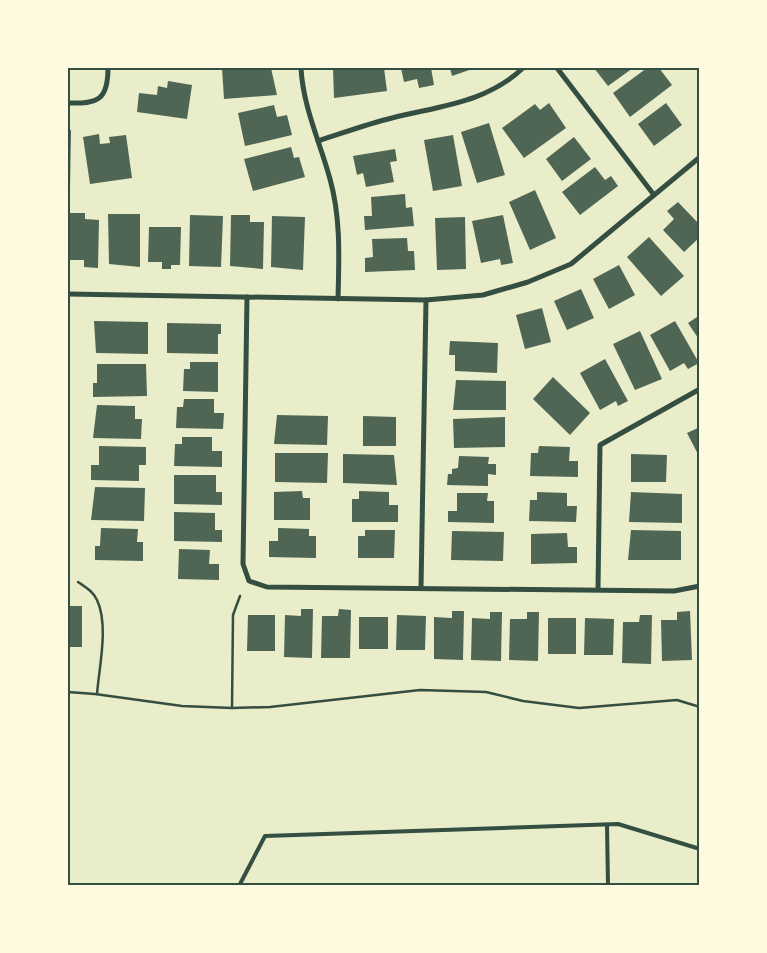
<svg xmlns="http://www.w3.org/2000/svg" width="767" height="953" font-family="'Public Sans',sans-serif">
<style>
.building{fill:#4f6655}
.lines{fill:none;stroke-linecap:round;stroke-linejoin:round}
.path{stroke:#344e41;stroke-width:2.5}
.service{stroke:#344e41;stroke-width:4}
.minor{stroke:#344e41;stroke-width:5}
.neatline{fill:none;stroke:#344e41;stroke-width:2}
</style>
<rect width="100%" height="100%" fill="#e9edc9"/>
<!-- building -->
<g class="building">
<path d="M139,68H191V70L139,69Z"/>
<path d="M222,68H271L277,95L224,99Z"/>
<path d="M333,68H384L387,91L334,98Z"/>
<path d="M401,68H431L434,85L419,88L417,79L404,82Z"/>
<path d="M450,68H475L452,76Z"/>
<path d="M594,68H633L608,86Z"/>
<path d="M647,68H659L672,85L630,117L613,93Z"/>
<path d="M168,81L192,85L187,119L137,112L139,93L157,95L158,86L167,88Z"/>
<path d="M549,103L566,128L524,158L502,128L535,104L540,110Z"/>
<path d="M666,103L682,125L654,146L638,124Z"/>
<path d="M274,105L277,117L287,115L292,135L245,146L238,113Z"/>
<path d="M489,123L505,175L477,183L461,132Z"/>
<path d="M68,130H71L70,188H68Z"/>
<path d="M99,134L100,144L110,143L109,137L126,135L132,178L90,184L83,137Z"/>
<path d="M453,135L462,186L433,191L424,140Z"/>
<path d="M574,137L591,159L562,181L546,159Z"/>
<path d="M291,147L294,158L299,157L305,177L253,191L244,159Z"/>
<path d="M395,149L397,161L390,162L394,182L366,187L363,173L357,175L353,156Z"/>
<path d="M595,167L605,180L611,176L618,186L580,215L562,192Z"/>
<path d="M535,190L556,238L530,250L509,202Z"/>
<path d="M405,194L406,208L412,207L414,226L365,230L364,216H372L371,197Z"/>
<path d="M678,202L700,225V237L684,252L663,230L674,219L667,211Z"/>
<path d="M68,213H85V219L99,220L98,268L84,267V260H68Z"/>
<path d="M108,214H140V267L109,264Z"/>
<path d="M190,215L223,216L221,267L189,266Z"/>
<path d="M231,215H250V222H264L263,269L230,266Z"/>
<path d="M503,215L513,263L501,265L500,259L481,263L472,221Z"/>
<path d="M272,216L305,217L303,270L271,267Z"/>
<path d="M465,217L466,269L437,270L435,218Z"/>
<path d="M149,227H181L180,265H171V269H162V262H148Z"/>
<path d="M649,237L684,276L661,296L627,257Z"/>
<path d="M407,238L408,251H414L415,270L365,272V258L373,257L372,239Z"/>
<path d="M619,265L635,295L609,309L593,279Z"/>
<path d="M581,289L594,318L567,330L554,301Z"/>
<path d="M542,308L551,342L525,349L516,315Z"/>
<path d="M700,315V341L688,323Z"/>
<path d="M94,321L148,322V354L96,353Z"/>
<path d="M675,321L699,363L688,369L684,363L670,371L650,335Z"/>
<path d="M167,323L221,324V334H218V354L167,353Z"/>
<path d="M640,331L662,379L635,390L613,344Z"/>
<path d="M450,341L498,343L497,373L455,371V355H449Z"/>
<path d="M605,359L628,401L618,406L616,401L600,410L580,373Z"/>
<path d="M190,362H218V392L183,391L184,369H190Z"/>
<path d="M97,364H146L147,396L93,397V383H97Z"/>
<path d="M553,377L590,413L570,435L533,399Z"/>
<path d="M456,380L506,381V410H453Z"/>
<path d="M184,399H214V413H224L223,429L176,428L177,407H183Z"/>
<path d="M97,405L135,406V419H142L141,439L93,438Z"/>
<path d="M277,415L328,416L327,445L274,444Z"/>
<path d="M363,416L396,417V446H363Z"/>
<path d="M505,417V447L454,448L453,419Z"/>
<path d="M700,427V458L687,433Z"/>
<path d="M182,437H212V451H222V467L174,466L175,444H182Z"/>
<path d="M99,446L146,447V465H139V481L91,480V465H99Z"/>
<path d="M539,446L570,447L569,461H578V477L530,476L531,453H538Z"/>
<path d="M275,453H328L327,483L275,482Z"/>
<path d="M343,454L394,455L397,485L343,483Z"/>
<path d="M631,454L667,455L666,482H631Z"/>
<path d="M459,456L489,457L488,464H496V475L488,474V486L447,485L448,474H452V469L458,468Z"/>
<path d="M174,475H216V492H222V505L174,504Z"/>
<path d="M95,487L145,488L144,521L91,520Z"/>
<path d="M302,491L303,498H310V520H274V492Z"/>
<path d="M359,491L389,492V505H398V522H352V499H359Z"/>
<path d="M537,492L567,493V506H577L576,522L529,521L530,500H537Z"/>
<path d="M631,492L682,494V523L629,522Z"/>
<path d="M457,493H488L487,501H494V523L448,522V511H457Z"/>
<path d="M174,512L215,513V530H222V542L174,541Z"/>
<path d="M101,528L138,529L137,542H143V561L95,560V546H100Z"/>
<path d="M278,528L309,529V536H316V558L269,557V541H278Z"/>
<path d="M365,530H395L394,558H358V536H365Z"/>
<path d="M631,530L681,531V560H628Z"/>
<path d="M452,531L504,532L503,561L451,560Z"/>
<path d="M567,533L568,547H577V563L531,564V534Z"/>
<path d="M179,549L210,550L209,564H219V580L178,579Z"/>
<rect x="68" y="606" width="14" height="41"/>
<path d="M301,609H313L312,658L284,657L285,615L301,616Z"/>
<path d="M339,609L351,610L350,658H321L322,616H338Z"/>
<path d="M452,611H464L463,660L434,659V617L452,618Z"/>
<path d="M690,611L692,660L662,661L661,620H677V612Z"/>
<path d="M490,612H502L501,661L471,660L472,618L490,619Z"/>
<path d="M527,612H539L538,661L509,660L510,619H527Z"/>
<path d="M248,615H275V651H247Z"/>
<path d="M397,615L426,616L425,650H396Z"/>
<path d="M640,615H652L651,664L622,663L623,622H639Z"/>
<rect x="359" y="617" width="29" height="32"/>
<rect x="548" y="618" width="28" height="36"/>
<path d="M585,618L614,619L613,655H584Z"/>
</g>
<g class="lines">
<!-- path -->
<g class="path">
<path d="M78,582C85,587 93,591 97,600C109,625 99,668 97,694"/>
<path d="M68,692L95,694L182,706L232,708L270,707L420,690L486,692L523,701L579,708L677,700L700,707"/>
<path d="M232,708L233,615L240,596"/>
</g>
<!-- service -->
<g class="service">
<path d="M607,825L608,886"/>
<path d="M239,886L265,836L618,824L700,849"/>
</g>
<!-- minor -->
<g class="minor">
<path d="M301,68C303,107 320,142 330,179C341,218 339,259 338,299"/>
<path d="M557,68L654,195"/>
<path d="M68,103C98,104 108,100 108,68"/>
<path d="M318,141C343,133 367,124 392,118C439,106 486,103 523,68"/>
<path d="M68,294L426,300L483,295L528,282L571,264L700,157"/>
<path d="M247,297L243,564L249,581L267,587L674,591L700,586"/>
<path d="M421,588L426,300"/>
<path d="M598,589L600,445L700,389"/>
</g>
</g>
<!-- border -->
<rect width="767" height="953" fill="none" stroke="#fefae0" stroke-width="138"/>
<rect x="69" y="69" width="629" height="815" class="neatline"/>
</svg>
